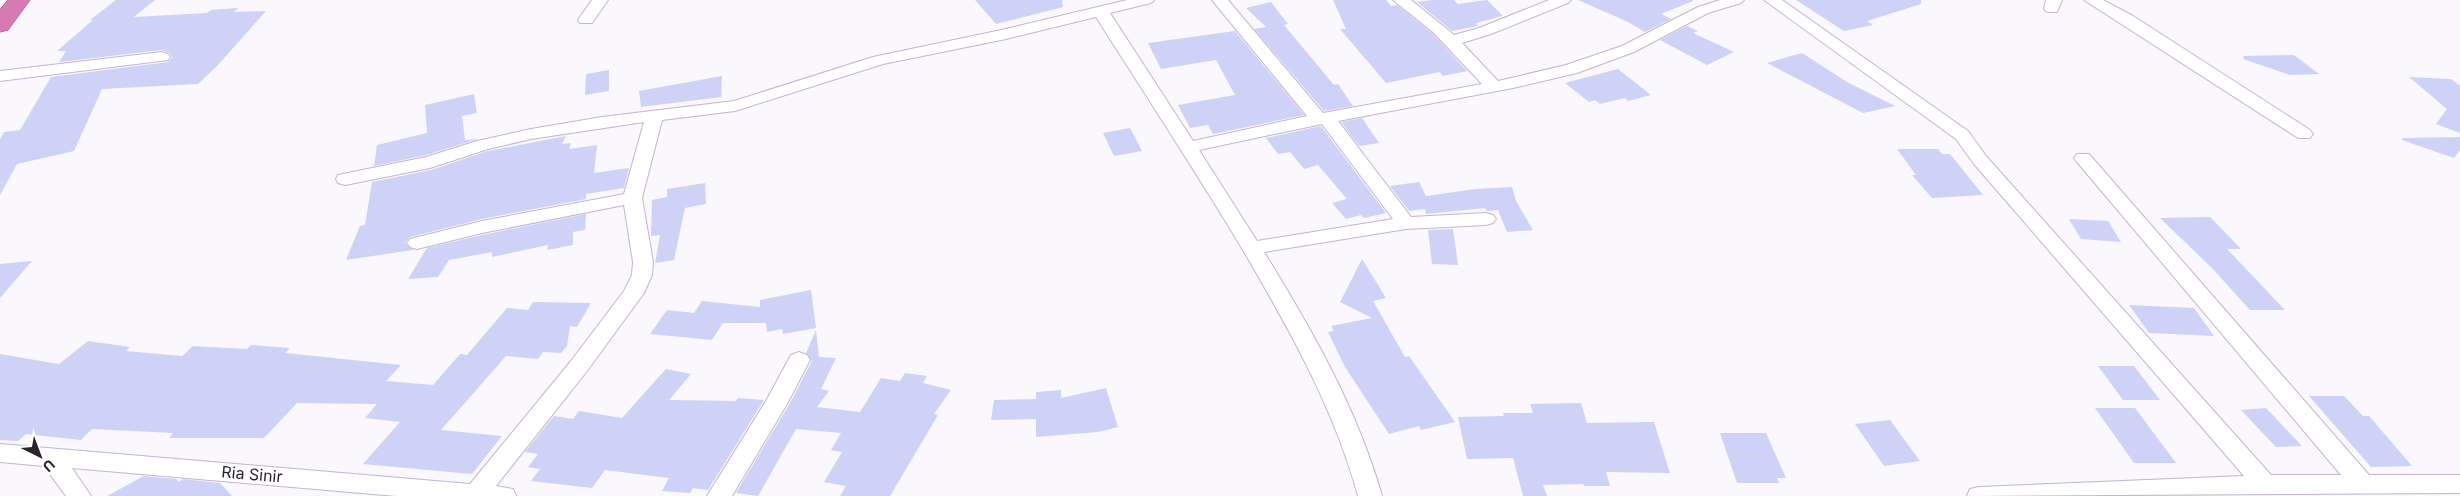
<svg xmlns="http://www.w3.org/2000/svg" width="2460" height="496" font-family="Inter,sans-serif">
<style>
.building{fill:#cdd2f6}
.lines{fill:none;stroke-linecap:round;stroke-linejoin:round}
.minor-casing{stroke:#c4b3ce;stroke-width:2}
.trunk-casing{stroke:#954677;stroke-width:1}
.minor{fill:#fff;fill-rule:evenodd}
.trunk{fill:#d87ab2;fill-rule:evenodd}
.labels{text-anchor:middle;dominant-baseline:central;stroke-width:4;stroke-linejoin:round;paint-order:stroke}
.near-street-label{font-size:16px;fill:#2a232e;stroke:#fff}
</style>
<rect width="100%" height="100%" fill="#faf7fd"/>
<!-- building -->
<g class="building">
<path d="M116,0H155L134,17L207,13L211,10L238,8L234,12L266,11L217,66L198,84L102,89L74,151L17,164L0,195V139L4,132L20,130L51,77L168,62L172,58L170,53L162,50L59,62L66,51H57L93,20H90Z"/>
<path d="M975,0H1062L1063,7L996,24Z"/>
<path d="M1333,0H1386L1391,6L1397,5L1432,33L1467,71L1443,76L1440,72L1386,83L1340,29H1346Z"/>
<path d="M1432,0H1454L1458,4L1487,0L1503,16L1476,23L1478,26L1452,31L1417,2Z"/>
<path d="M1578,0H1693V1L1661,14L1671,19L1645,32L1628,22Z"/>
<path d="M1796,0H1921V4L1867,21L1873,25L1844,31Z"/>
<path d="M1271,2L1288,24L1284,25L1334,85L1338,84L1353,106L1324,111L1254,29L1266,27L1246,8Z"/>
<path d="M1687,26L1698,31L1693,33L1734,52L1707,65L1660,40Z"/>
<path d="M1235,31L1304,115L1213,134L1208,125L1190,128L1178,105L1235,95L1216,60L1161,69L1148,43Z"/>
<path d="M1802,53L1847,82L1895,106L1863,113L1767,63Z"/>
<path d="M2294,55L2319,74L2290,75L2243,59L2244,56Z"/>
<path d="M1618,69L1651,95L1628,101L1625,98L1600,104L1595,100L1589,102L1565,83Z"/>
<path d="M609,70V91L585,95L586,74Z"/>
<path d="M722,76L721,97L641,107L639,91Z"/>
<path d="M2409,77L2451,79L2460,86V133L2436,124L2447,109Z"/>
<path d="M474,94L477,113L462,116L465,140L478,139L426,155L374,166L377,145L427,133L425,105Z"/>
<path d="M1362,118L1379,143L1359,146L1341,122Z"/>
<path d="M1321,126L1386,213L1364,218L1361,215L1346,219L1332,203L1347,199L1318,165L1304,169L1290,152L1278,154L1266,138Z"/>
<path d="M1130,128L1142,151L1114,156L1103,133Z"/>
<path d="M566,136L562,144L571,143L569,149L597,145L594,173L629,168L624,188L586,194V199L482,219L410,237L405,243L413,250L346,260L360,226L365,225L372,182L431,170L488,151Z"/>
<path d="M2460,137V150L2454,158L2402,140V138Z"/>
<path d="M1897,149H1938L1942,154H1950L1983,195L1932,198L1912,175H1916Z"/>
<path d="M1419,182L1426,196L1476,189L1512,187L1516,201L1533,230L1507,232L1498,210L1487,211L1485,208L1426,214L1425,209L1409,211L1390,186Z"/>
<path d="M705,183L706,204L685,208L674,260L655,263L660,235L651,236L652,200L667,197V189Z"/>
<path d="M586,214L585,230L573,232V245L547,250L548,245L492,257V252L449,260L438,277L408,279L427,248L482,235Z"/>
<path d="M2210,217L2241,249H2227L2285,310H2250L2213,269L2160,218Z"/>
<path d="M2069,219L2108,221L2121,242L2081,239Z"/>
<path d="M1453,229L1458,265L1432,264L1428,230Z"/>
<path d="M1362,259L1386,298L1373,301L1405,357L1409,356L1455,422L1421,430L1419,426L1389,434L1345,367L1328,332L1334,331L1331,326L1372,318L1340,302Z"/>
<path d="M32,261L0,298V264Z"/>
<path d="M811,290L816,328L783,334L782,329L767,332L766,323H723L712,340L650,334L667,310L694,313L702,301L760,307V300Z"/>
<path d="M533,302L591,303L577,327L570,326L567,346L561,353L543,352L538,359L506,356L441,430L502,436L472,474L363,464L400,422L365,418L377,404L297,403L264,438H169L173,433L92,429L81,440L26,434L18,441L0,440V354L59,364L88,341L130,347L126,351L182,356L193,346L247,349L251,345L290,348L285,353L401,365L386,381L433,385L460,354L467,355L507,308L528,310Z"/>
<path d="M2129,305L2194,308L2214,336L2149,333Z"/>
<path d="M816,330L819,357L836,358L821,389L829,391L817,407L860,412L881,378L900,381L905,373L927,376L923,383L951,390L934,414L938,415L890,496H840L846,486L824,482L842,452L831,450L841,433L796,429L758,496L736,493L789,405L812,361L806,353Z"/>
<path d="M2098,366H2134L2160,400H2123Z"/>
<path d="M666,369L691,374L669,400L736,401L738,398L764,400L708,490L693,488L690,493L662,491L669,478L605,470L592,488L531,481L540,469L528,467L538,454L525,452L554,416L573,419L579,411L622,418Z"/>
<path d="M1106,388L1118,427L1098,432L1036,437V419L991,420L994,400L1036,399V392L1061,390V398Z"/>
<path d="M2309,396H2344L2363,416H2369L2412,466L2371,467Z"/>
<path d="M1581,403L1587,423L1654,422L1670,473L1606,472L1610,486H1584L1583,484L1543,485L1547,496H1523L1513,458L1467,459L1458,417L1504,416L1503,413H1533L1530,404Z"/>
<path d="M2095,408H2135L2176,463H2134Z"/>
<path d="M2266,408L2302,446L2276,447L2241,410Z"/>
<path d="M1890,420L1920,461L1884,466L1855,424Z"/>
<path d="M1720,433H1766L1786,478H1777L1779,483H1737Z"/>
<path d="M144,476L176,479L179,482L183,479L220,483L232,496H107Z"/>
</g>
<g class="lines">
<!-- minor casing -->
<g class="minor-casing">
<g id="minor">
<path d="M592,0H608L592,23H580L578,20Z"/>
<path d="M1127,0H1154L1151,3L1110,13L1193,141L1307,116L1212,0H1228L1323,113L1482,84L1433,32L1393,0H1411L1454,35L1479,28L1549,0H1571L1568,3L1491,34L1462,43L1498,81L1566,65L1622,46L1698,7L1720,0H1744L1741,3L1708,13L1634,52L1577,73L1513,88L1338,121L1411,217L1486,213L1493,215L1496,219L1493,223L1486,225L1406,229L1264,252C1312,330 1357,408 1382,496H1358C1334,408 1289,329 1243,250C1196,172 1145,94 1096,17L1006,39L883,64L735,111L662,120L642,198L653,262L652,275L644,293L587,371L496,486L513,489L516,496H396L72,468L91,496H66L44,466L0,462V444L470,484L571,361L624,291L632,275L633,262L624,205L482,233L417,249L410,247L407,243L410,239L482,221L624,194L644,122L531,139L488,149L430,168L345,185L338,183L336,179L338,175L426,157L477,141L531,129L602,117L734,101L873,57L1006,29ZM1322,124L1393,219L1257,241L1199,150Z"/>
<path d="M1764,0H1782L1968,131L1986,156L2271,475H2341L2077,162L2074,158L2077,154H2089L2369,475H2460V493L1967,496L1970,489L1979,487L2244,476L1974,164L1956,139Z"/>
<path d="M2046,0H2062L2057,12H2047L2044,9Z"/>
<path d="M2084,0H2103L2133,16L2310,130L2313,134L2310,138H2298Z"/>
<path d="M162,52L168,54L170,57L168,60L0,81V71Z"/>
<path d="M799,352L807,355L810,360L787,404L732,496H707L766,401L791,355Z"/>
</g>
</g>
<!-- trunk casing -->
<g class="trunk-casing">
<path id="trunk" d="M8,0H30L8,30L0,32V10Z"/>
</g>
<!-- minor -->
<use href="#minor" class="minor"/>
<!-- trunk -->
<use href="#trunk" class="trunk"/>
</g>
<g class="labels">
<!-- near-street labels -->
<g class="near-street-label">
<text transform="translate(252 474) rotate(5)">Ria Sinir</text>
</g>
</g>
<!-- north arrow -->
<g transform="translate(40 456) rotate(138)" stroke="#ffffff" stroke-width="4" paint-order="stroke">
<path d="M0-4L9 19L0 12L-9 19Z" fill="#2a232e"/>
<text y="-8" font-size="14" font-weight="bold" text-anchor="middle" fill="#2a232e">U</text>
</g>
</svg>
